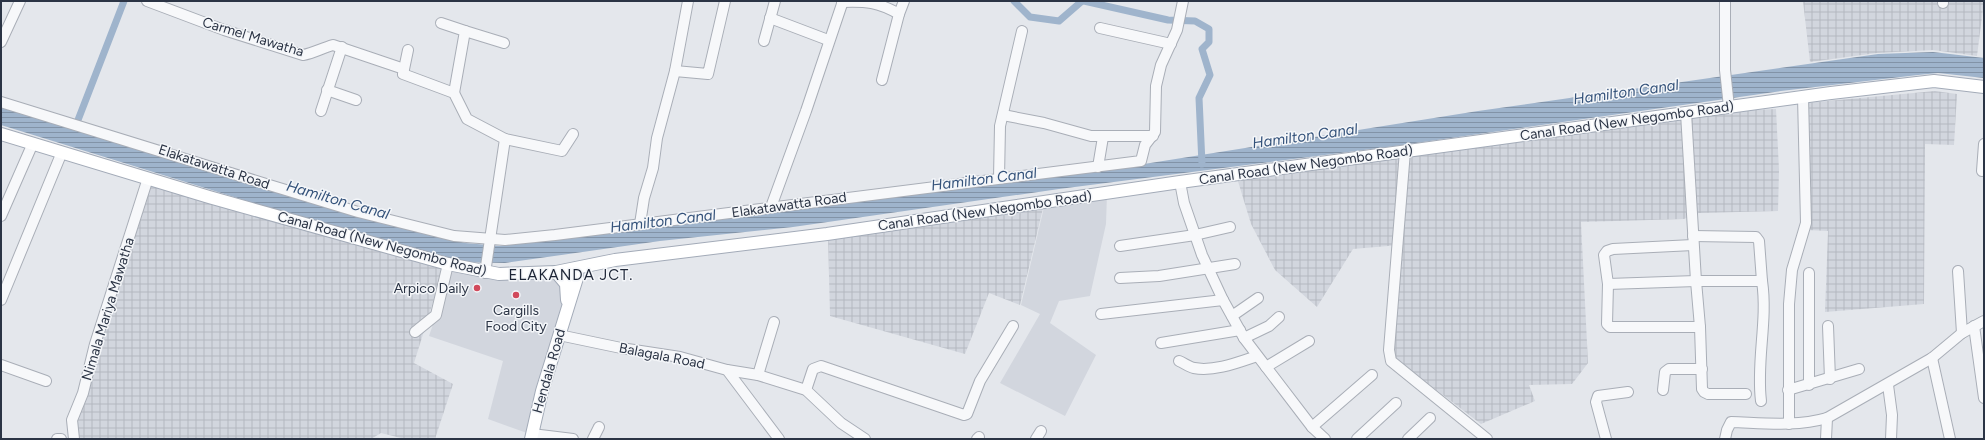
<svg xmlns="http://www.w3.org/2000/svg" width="1985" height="440" font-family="Figtree,sans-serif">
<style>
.built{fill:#d2d6de}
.industrial{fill:url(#industrial-grid)}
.water{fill:url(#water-rules)}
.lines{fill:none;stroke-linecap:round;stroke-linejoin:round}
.canal{stroke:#9fb4cc;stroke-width:7}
.minor-casing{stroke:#a9aeb7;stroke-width:12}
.major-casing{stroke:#a3abb8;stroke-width:14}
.minor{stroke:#f7f8fa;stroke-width:10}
.major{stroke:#fff;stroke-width:12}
.poi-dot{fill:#d1495b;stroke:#f4f6f9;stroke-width:1.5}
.labels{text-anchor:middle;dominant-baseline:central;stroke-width:3;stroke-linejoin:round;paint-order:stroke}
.street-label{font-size:14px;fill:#2b3445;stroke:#f4f6f9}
.poi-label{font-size:14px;fill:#2b3445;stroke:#f4f6f9;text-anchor:end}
.water-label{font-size:15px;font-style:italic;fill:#34527a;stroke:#f4f6f9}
.neighbourhood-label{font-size:15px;letter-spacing:1px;fill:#1d2536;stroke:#f4f6f9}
</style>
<defs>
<pattern id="industrial-grid" width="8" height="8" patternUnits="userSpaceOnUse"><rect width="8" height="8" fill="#d2d6de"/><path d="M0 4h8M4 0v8" fill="none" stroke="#b4b8c0"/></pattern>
<pattern id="water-rules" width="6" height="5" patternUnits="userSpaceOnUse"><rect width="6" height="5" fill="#9fb4cc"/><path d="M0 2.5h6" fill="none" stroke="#8293a7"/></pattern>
</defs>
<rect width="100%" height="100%" fill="#e4e7ec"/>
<!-- built -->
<g class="built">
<path d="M1107,194L1106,224L1090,296L1059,301L1050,323L1096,355L1065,416L1000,383L1040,314L1021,305L1045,203Z"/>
<path d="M452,269L554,276L562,288L563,303L537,390L527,433L488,419L503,361L429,336Z"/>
</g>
<!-- industrial -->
<g class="industrial">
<path d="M1803,1H1984L1977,56L1933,50L1877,53L1810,62Z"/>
<path d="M1935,91L1957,94L1954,145L1925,144L1924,304L1825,312L1828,231L1807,230L1806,103Z"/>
<path d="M1776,109L1779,170L1778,211L1699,213L1684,219L1581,222L1588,363L1572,384L1529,385L1535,401L1481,424L1393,357L1400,245L1353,249L1317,307L1275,270L1251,224L1237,178L1729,111Z"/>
<path d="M152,183L444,267L414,363L453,384L435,439H405L381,433L371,439H77L76,421L98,345Z"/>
<path d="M1044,204L1020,305L989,293L965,354L830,316L828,235Z"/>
</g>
<!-- water -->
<path class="water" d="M1933,52L1984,58V78L1938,73L1918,75L1781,91L1395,146L1059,189L793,227L660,241L505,263L460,262L393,246L1,125V107L74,130L390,222L465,243L500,246L1144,164L1478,111L1878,54Z"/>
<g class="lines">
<!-- canal -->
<g class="canal">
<path d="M1014,1L1030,17L1059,21L1082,1"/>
<path d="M1084,1L1168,20L1195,21L1209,29V42L1202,49L1210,75L1199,98L1202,164"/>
<path d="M78,120L124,1"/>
</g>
<!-- minor casing -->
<g class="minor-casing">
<g id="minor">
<path d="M147,1L224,30L303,55C314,53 322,48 333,45L404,69"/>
<path d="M1725,1V70L1729,107"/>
<path d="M842,2C866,1 878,2 899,14L882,80"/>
<path d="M1943,3V1"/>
<path d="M899,14L904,1"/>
<path d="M770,18L828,40"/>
<path d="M441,23L465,31L454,93"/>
<path d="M1100,28L1171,44"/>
<path d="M465,31L504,43"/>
<path d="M764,41L775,1"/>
<path d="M1,42L20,1"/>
<path d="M408,50L403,74L454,93L467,119L505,139L485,273"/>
<path d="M675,71L708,74L725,1"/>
<path d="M327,90L356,100"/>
<path d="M1,102L266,184L358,212L454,236L505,240L555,235L1141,161L1145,145L1155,132L1156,86L1161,65L1177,30L1183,1"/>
<path d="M321,111L342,47"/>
<path d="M1686,113L1696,281L1700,327L1702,389L1704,392L1708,394H1746"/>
<path d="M1003,115L1044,123L1091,136H1153"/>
<path d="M505,139L562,151L573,134"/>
<path d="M1405,151L1389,350L1391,361L1487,439"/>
<path d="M1098,167L1103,137"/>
<path d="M1982,171L1984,144"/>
<path d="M999,178L1000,126L1022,31"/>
<path d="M1180,182L1184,203L1202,255L1223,300L1244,338L1312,427L1325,439"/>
<path d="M771,207L806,111L843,1"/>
<path d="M1,216L33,143"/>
<path d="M640,224L644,198L653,168L657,138L675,71L688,1"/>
<path d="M1693,245L1613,249L1607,251L1604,255L1608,284L1607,324L1610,327H1700"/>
<path d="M1120,246L1195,235L1230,227"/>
<path d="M1958,271L1962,333"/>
<path d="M1809,273V385"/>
<path d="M1120,278L1159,276L1235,264"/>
<path d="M1608,284L1696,281H1762L1759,241L1756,237L1693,236"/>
<path d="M1,300L62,152"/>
<path d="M1101,314L1223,300"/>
<path d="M1232,316L1258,298"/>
<path d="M1828,326L1830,379"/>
<path d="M1974,326L1984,398"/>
<path d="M415,332L436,315L448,264"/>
<path d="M559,335L621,348L680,357L727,370L779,439"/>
<path d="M1244,338L1269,326L1279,317"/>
<path d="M1161,343L1240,330"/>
<path d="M1932,358L1950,439"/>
<path d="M1179,361C1184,363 1189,367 1194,368C1214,372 1239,362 1257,356"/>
<path d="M1,365L46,381"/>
<path d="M1266,367L1309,341"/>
<path d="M727,370L758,375L806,390L841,423L865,439"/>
<path d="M758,375L774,322"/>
<path d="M1888,385L1892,415L1891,439"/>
<path d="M806,390L813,369L821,366L964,415L967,414L980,381L1013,326"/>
<path d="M1663,390L1665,372L1669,369H1702"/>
<path d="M1788,390L1859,369"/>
<path d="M1761,401C1756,361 1768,321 1762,281"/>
<path d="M1789,424V304L1792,270L1806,223L1803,97"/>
<path d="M1312,427L1372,375"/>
<path d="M532,434L573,439"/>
<path d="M57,439H61"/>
<path d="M74,439L72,420L83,393L95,344L148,178"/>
<path d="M593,439L599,427"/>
<path d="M977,439L979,437"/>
<path d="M1036,439L1041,431"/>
<path d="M1357,439L1396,403"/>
<path d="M1408,439L1430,418"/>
<path d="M1606,439L1596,402L1598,396L1628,392"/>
<path d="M1725,439L1727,430L1731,422C1763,423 1796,427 1827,418L1932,358L1962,333L1984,321"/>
<path d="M1826,439L1827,418"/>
</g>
</g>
<!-- major casing -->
<g class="major-casing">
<g id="major">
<path d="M1,134L209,197L448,264L499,274L556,272L615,260L827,234L1180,182L1831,93L1934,81L1984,87"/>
<path d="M556,272L566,284L567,300"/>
<path d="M531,439L542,391L577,278V268"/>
</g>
</g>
<!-- minor -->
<use href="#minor" class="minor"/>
<!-- major -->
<use href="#major" class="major"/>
</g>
<!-- markers -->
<g class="poi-dot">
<circle cx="477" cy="288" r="4"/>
<circle cx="516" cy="295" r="4"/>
</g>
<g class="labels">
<!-- street labels -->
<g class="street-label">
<text transform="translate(253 37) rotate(17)">Carmel Mawatha</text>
<text transform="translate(1627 121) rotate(-8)">Canal Road (New Negombo Road)</text>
<text transform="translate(1306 165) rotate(-8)">Canal Road (New Negombo Road)</text>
<text transform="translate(214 167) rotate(18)">Elakatawatta Road</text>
<text transform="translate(789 205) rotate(-8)">Elakatawatta Road</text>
<text transform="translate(985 211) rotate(-8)">Canal Road (New Negombo Road)</text>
<text transform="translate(382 244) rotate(15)">Canal Road (New Negombo Road)</text>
<text transform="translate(108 309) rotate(-73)">Nimala Mariya Mawatha</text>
<text transform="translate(662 356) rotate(11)">Balagala Road</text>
<text transform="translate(549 371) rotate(-74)">Hendala Road</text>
</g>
<!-- poi labels -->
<g class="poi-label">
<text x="469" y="288">Arpico Daily</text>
<text x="516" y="310" text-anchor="middle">Cargills<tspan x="516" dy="16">Food City</tspan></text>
</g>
<!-- water labels -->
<g class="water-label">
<text transform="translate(1626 92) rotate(-8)">Hamilton Canal</text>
<text transform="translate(1305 136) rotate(-8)">Hamilton Canal</text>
<text transform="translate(984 179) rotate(-7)">Hamilton Canal</text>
<text transform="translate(338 200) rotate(16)">Hamilton Canal</text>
<text transform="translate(663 221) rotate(-7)">Hamilton Canal</text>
</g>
<!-- neighbourhood labels -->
<g class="neighbourhood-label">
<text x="571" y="275">ELAKANDA JCT.</text>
</g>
</g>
<!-- border -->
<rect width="1985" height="440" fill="none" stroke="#2b3445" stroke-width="4"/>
</svg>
